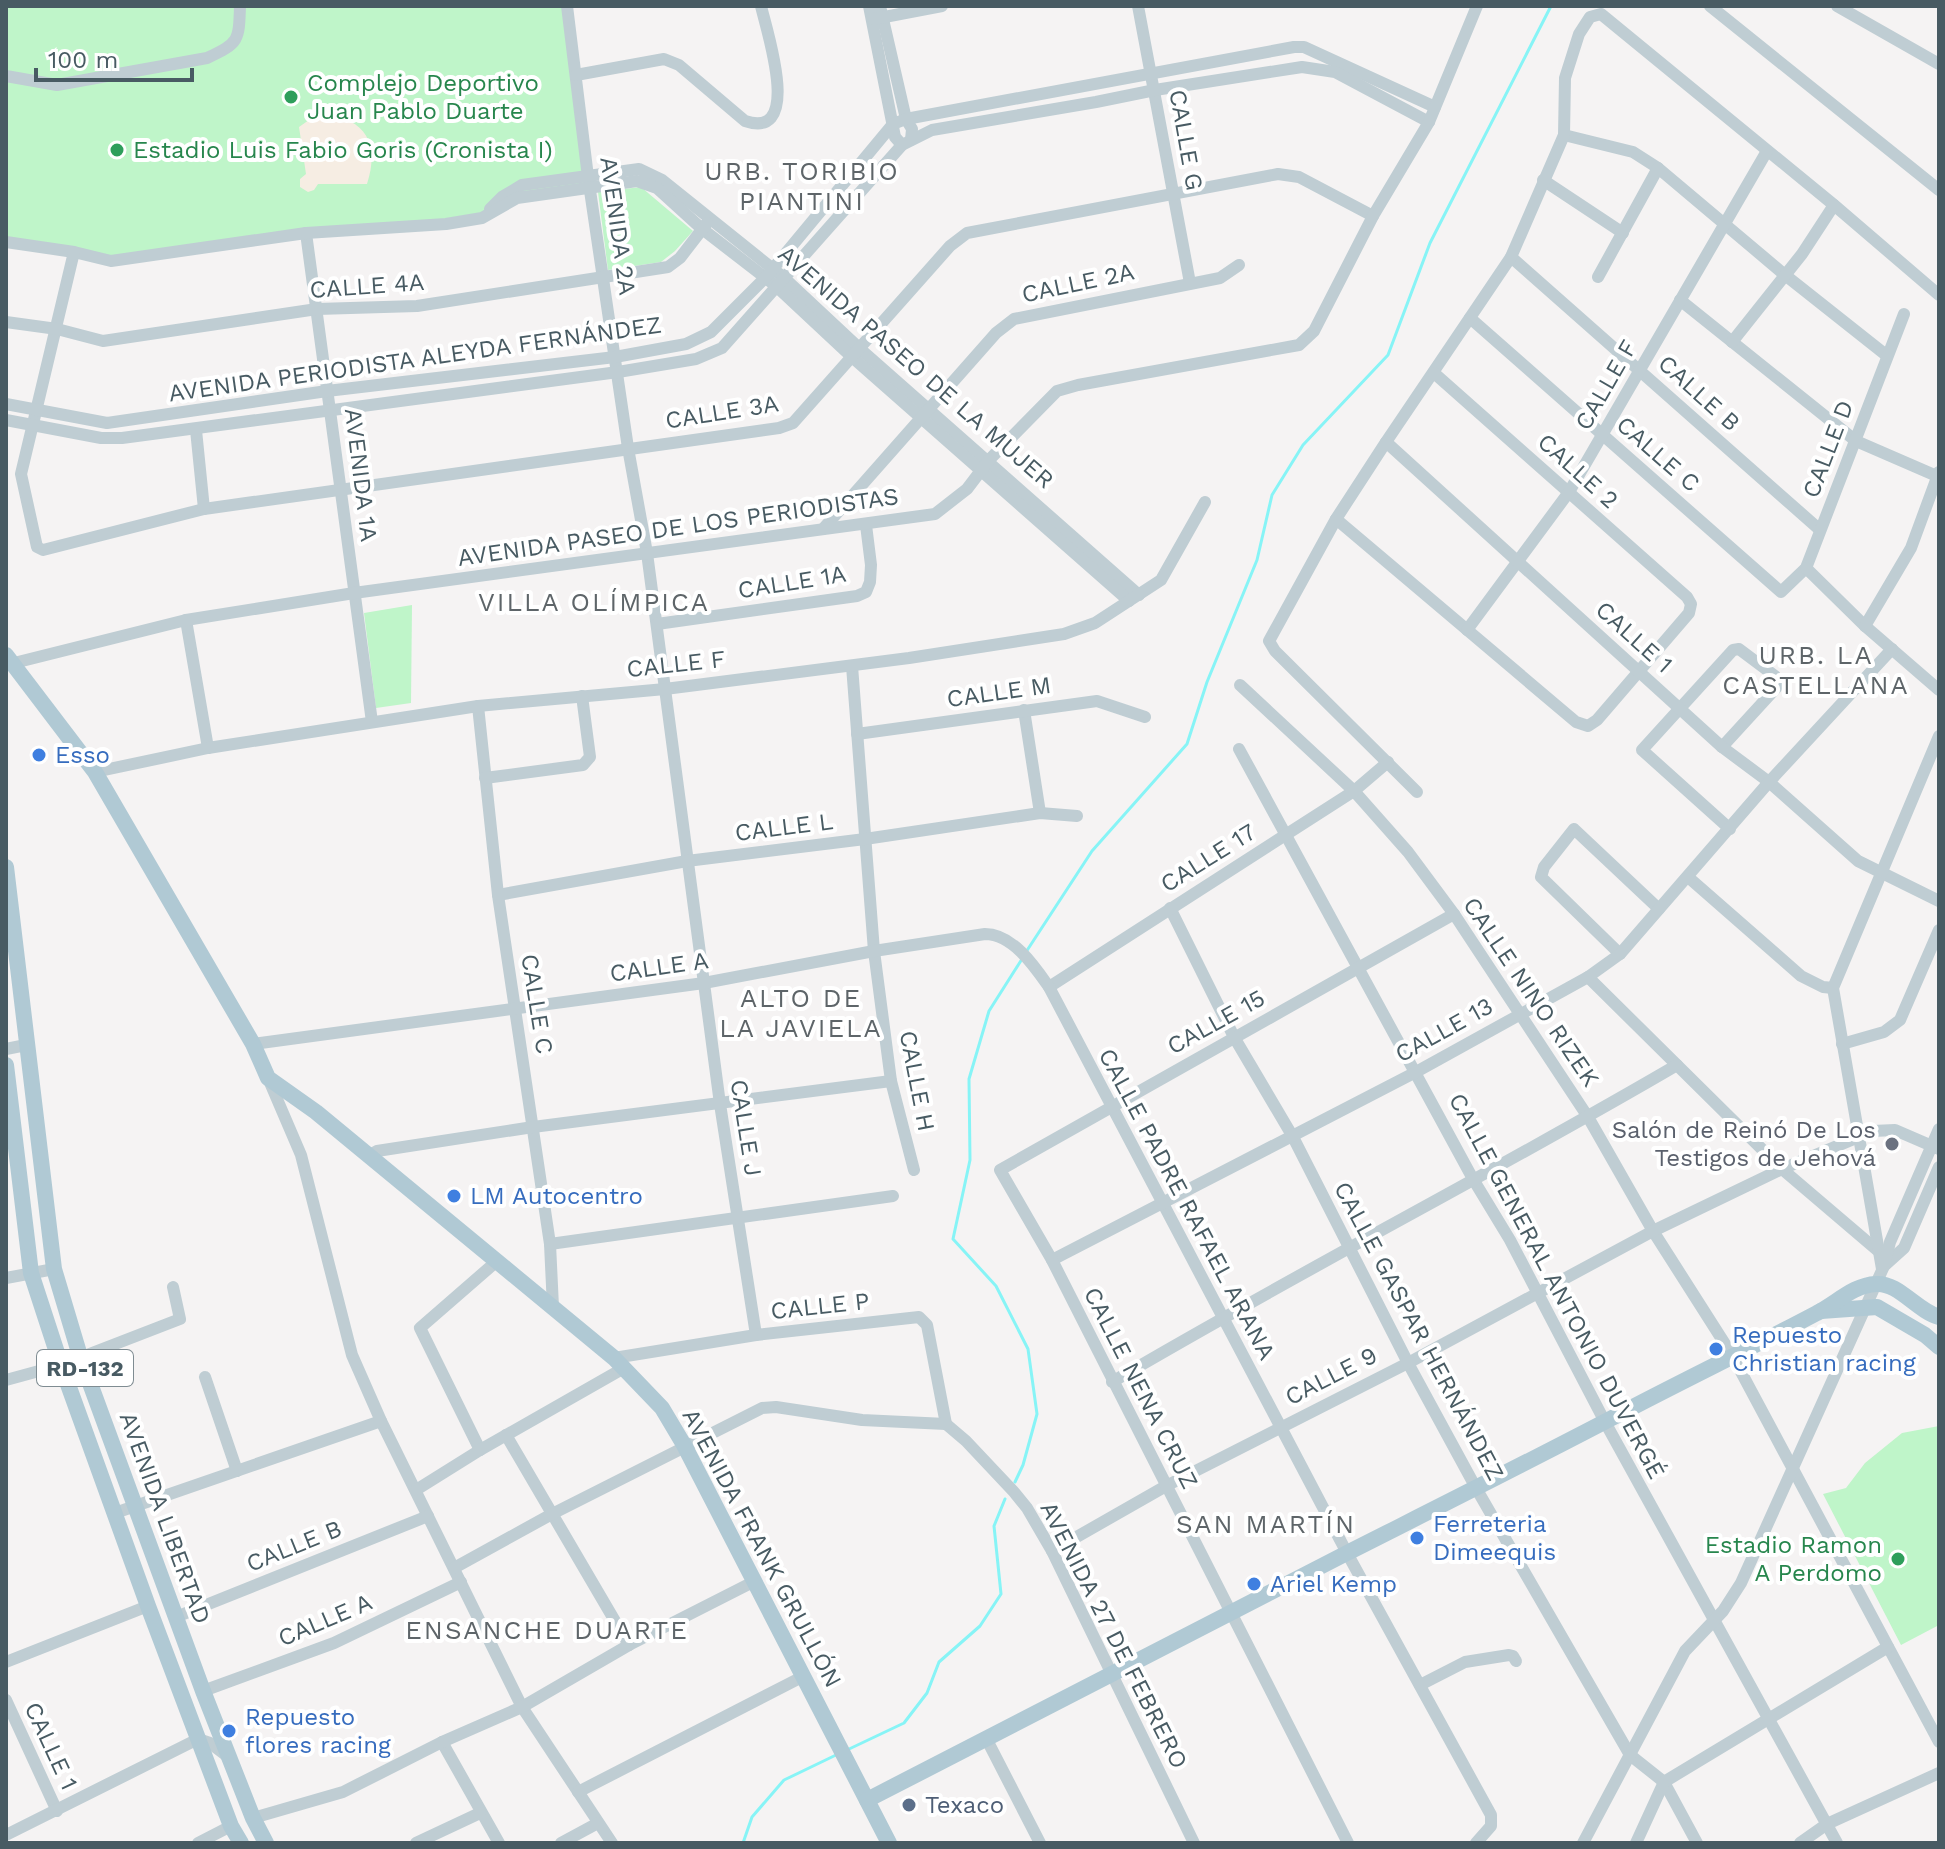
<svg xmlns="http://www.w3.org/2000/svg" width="1945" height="1849" font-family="'Work Sans',sans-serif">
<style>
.green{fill:#bff5c9}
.sand{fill:#f6ede3}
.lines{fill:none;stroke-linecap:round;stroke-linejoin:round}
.stream{stroke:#87f4f6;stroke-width:3}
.minor{stroke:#bfcdd3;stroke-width:12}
.major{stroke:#b0c9d4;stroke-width:16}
.leisure-dot{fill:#2e9e5b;stroke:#fff;stroke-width:3}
.shop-dot{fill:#3f7fe0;stroke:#fff;stroke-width:3}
.worship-dot{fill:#6b7280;stroke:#fff;stroke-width:3}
.service-dot{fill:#5c6f8a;stroke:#fff;stroke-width:3}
.labels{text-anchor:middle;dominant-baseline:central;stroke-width:8;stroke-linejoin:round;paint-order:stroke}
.shield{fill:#fff;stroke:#7f8c92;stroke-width:2}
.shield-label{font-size:22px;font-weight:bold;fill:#485b63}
.leisure-label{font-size:24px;fill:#27864d;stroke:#fff;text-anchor:start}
.street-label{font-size:24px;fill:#485b63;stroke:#fff}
.shop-label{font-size:24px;fill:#366cbe;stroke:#fff;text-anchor:start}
.worship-label{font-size:24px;fill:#5b616d;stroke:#fff;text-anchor:end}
.service-label{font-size:24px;fill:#4e5e75;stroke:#fff;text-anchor:start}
.neighbourhood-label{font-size:26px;letter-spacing:2px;fill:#5e6569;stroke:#fff}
</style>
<rect width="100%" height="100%" fill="#f5f3f3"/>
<!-- green -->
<g class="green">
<path d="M6,6H564L590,188L517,198L482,218L353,229L111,261L6,242Z"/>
<path d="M641,187L693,231L675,251L661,262L608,270L598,192Z"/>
<path d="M412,605L411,703L376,708L364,613Z"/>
<path d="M1939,1426V1625L1901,1645L1823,1494L1846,1488L1865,1463L1902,1433Z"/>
</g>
<!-- sand -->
<path class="sand" d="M324,116C366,117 380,145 367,184H318L314,190L308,192L300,187V179L306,174L299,127L309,120Z"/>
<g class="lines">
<!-- stream -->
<g class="stream">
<path d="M1026,952L1092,851L1187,744L1207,682L1257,560L1272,495L1303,445L1388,355L1430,243L1551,6"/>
<path d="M1015,1482L1023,1465L1037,1414L1028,1349L996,1286L953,1239L970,1160L969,1079L989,1011L1022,959"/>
<path d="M847,1750L904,1723L927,1693L939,1662L980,1626L1001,1594L994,1526L1005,1499"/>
<path d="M743,1843L752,1817L784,1780L836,1755"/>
</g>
<!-- minor -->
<g class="minor">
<path d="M567,6L588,177L628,448L647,553L720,1104L756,1335"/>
<path d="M869,6L895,137L902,145"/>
<path d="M880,6L906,119L912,129L911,140"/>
<path d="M1138,6L1190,283"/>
<path d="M1710,6L1939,190"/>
<path d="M1837,6L1939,64"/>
<path d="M874,19L942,6"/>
<path d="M576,75L664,59L679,65L745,121C804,141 766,29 761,6"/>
<path d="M6,76L57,85L207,58C239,43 239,41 240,6"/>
<path d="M1564,135L1633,152L1658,168L1785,275L1886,355"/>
<path d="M1543,180L1623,233"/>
<path d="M490,209L502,197L522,185L639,169L662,180L783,277L859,348L1139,595"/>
<path d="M306,233L372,722"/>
<path d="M6,242L74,252L111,261L306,233L446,224L482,218L517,198L637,181L657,188L701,228L776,286L852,357L1129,601"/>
<path d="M74,252L21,474L37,547L43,550L204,509L779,428L793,423L950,246L967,233L1278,174L1299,177L1373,216"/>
<path d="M1511,257L1820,530"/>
<path d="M1598,277L1658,168"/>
<path d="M1680,300L1856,441L1939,477"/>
<path d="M1470,318L1781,592L1806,568L1904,314"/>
<path d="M6,322L57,329L103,341L317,309L417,306L668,267L680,258L707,223"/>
<path d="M1732,342L1802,254L1834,205"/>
<path d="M6,404L107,423L327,391L615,357L686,344L711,332L766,277L893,124L906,119L1294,47H1304L1435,107"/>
<path d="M6,420L101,438H122L618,372L696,359L722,348L902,145L932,130L1096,102L1155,90L1302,67L1335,72L1429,122"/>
<path d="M196,430L204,509"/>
<path d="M1386,442L1511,257L1564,135L1565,78L1579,34L1590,17L1601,14L1834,205L1939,295"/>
<path d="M1336,519L1576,722L1588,726L1597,720L1689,613L1691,604L1687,597L1434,373"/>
<path d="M823,529L996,333L1014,319L1220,278L1239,265"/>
<path d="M1806,568L1865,626L1939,690"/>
<path d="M186,620L208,748"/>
<path d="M657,624L857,596L866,592L870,582L871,565L866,525"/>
<path d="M1865,626L1911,548L1939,472"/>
<path d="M1467,630L1569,492L1767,151"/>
<path d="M14,663L186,620L354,593L935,514L967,489L989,460L1057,391L1078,385L1299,345L1314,331L1373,216L1429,122L1477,6"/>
<path d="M852,666L874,951L891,1081L914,1170"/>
<path d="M1240,685L1354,791L1408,852L1454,914L1588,1117L1653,1231L1732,1355L1939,1742"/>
<path d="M478,706L498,895L550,1244L553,1307"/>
<path d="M1024,710L1040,813"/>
<path d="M857,734L1097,701L1145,717"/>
<path d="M1722,747L1776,688L1778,681L1775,676L1739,649L1733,650L1642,750L1730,829"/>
<path d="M1239,749L1473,1179L1510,1240L1605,1422L1837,1843"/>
<path d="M95,772L208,748L478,706L665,689L909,658L1064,634L1095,623L1161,580L1205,502"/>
<path d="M485,778L583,765L590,757L582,696"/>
<path d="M1417,792L1275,651L1269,641L1336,519L1386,442L1722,747L1769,782L1858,861L1939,901"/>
<path d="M1688,877L1801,976L1823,987L1833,988"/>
<path d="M498,895L687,861L865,839L1040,813L1077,816"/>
<path d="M1170,908L1234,1037L1293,1137L1408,1363L1476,1488L1630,1755L1664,1782L1697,1843"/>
<path d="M1620,954L1541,877L1544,867L1574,829L1659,909"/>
<path d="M1588,977L1782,1169L1877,1250"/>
<path d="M1049,987L1354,791L1388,762"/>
<path d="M253,1044L704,983L874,951L985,934C1013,934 1035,967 1049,987L1347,1553L1491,1815V1826L1476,1843"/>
<path d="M1842,1044L1884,1032L1900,1020L1939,930"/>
<path d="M6,1049L26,1045"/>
<path d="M268,1078L301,1155L352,1355L381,1421L522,1707L612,1843"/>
<path d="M368,1156L377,1151L533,1127L891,1081"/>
<path d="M550,1244L893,1196"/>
<path d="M1052,1260L1416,1072L1588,977L1620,954L1769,782L1892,649"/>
<path d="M1884,1266L1904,1248L1939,1167"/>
<path d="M1882,1269L1833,988L1939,736"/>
<path d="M6,1278L54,1269"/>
<path d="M614,1358L756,1335L919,1317L927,1325L946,1424"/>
<path d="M205,1377L237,1471"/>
<path d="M6,1380L61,1365L180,1319L173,1287"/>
<path d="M1112,1382C1298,1272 1491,1174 1677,1065"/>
<path d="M946,1424L966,1441L1014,1492L1027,1508L1052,1551L1194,1843"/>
<path d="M506,1435L629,1645"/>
<path d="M480,1450L420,1328L497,1261"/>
<path d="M416,1490L480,1450L624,1368"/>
<path d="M115,1513L381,1421"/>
<path d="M1052,1551L1166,1486L1408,1363L1653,1231L1782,1169L1873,1131L1895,1130L1939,1149"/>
<path d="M454,1568L552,1514L762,1408L776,1407L862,1420L946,1424"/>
<path d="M176,1617L428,1516"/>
<path d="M6,1662L148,1606"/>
<path d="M1420,1685L1465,1662L1509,1655L1513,1656L1516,1661"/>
<path d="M203,1691L334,1643L461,1582"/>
<path d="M6,1700L57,1811"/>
<path d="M986,1738L1040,1843"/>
<path d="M442,1742L499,1843"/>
<path d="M578,1792L802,1677"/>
<path d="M253,1818L343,1792L442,1742L522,1707L629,1645L755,1581"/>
<path d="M6,1835L198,1739L210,1743L227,1756"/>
<path d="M198,1843L231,1826"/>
<path d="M416,1843L480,1813"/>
<path d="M561,1843L598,1823"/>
<path d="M1348,1843L1052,1260L1000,1170L1454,914"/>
<path d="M1583,1843L1685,1651L1723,1611L1741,1583L1866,1306L1884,1266L1890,1242L1939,1129"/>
<path d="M1636,1843L1664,1782L1888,1647"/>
<path d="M1800,1843L1827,1824L1939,1773"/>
</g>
<!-- major -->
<g class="major">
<path d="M6,655L95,772L253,1044L268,1078L316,1112L614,1358L662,1408L684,1445L889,1843"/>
<path d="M6,867L54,1269L80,1356L203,1691L253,1818L266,1843"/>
<path d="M6,1065L31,1273L61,1365L148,1606L231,1826L241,1843"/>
<path d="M1821,1311L1877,1307L1925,1335L1939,1347"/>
<path d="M867,1800C1027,1717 1187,1634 1347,1553C1436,1508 1524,1464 1612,1418C1680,1382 1749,1349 1817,1313C1837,1303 1853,1285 1876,1284C1898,1282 1917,1311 1939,1317"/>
</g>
</g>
<!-- markers -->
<g class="leisure-dot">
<circle cx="291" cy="97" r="8"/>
<circle cx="117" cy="150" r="8"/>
<circle cx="1898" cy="1559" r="8"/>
</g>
<g class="shop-dot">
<circle cx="39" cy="755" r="8"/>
<circle cx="454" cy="1196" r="8"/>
<circle cx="1716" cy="1349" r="8"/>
<circle cx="1417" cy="1538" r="8"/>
<circle cx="1254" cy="1584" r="8"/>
<circle cx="229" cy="1731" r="8"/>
</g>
<circle class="worship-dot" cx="1892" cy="1144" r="8"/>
<circle class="service-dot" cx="909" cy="1805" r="8"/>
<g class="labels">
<!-- shield labels -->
<rect class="shield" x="37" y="1350" width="96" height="36" rx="6"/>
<g class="shield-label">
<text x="85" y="1368">RD-132</text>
</g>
<!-- leisure labels -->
<g class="leisure-label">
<text x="307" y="83">Complejo Deportivo<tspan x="307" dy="28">Juan Pablo Duarte</tspan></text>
<text x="133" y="150">Estadio Luis Fabio Goris (Cronista I)</text>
<text x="1882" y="1545" text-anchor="end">Estadio Ramon<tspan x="1882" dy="28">A Perdomo</tspan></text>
</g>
<!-- street labels -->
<g class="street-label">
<text transform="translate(1186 140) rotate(80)">CALLE G</text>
<text transform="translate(618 226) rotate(82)">AVENIDA 2A</text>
<text transform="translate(1078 283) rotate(-12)">CALLE 2A</text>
<text transform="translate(367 286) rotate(-4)">CALLE 4A</text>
<text transform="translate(415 359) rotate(-8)">AVENIDA PERIODISTA ALEYDA FERNÁNDEZ</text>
<text transform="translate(916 367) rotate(41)">AVENIDA PASEO DE LA MUJER</text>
<text transform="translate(1606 385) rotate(-60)">CALLE F</text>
<text transform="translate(1699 393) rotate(42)">CALLE B</text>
<text transform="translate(722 412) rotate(-9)">CALLE 3A</text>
<text transform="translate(1828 449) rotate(-69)">CALLE D</text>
<text transform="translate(1658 454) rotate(41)">CALLE C</text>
<text transform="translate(1578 471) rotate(42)">CALLE 2</text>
<text transform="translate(361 475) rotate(83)">AVENIDA 1A</text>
<text transform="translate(678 527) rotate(-8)">AVENIDA PASEO DE LOS PERIODISTAS</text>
<text transform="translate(792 582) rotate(-9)">CALLE 1A</text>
<text transform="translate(1634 637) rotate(42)">CALLE 1</text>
<text transform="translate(676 664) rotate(-6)">CALLE F</text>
<text transform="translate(999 692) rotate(-8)">CALLE M</text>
<text transform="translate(784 827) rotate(-7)">CALLE L</text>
<text transform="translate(1208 858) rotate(-32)">CALLE 17</text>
<text transform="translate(659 967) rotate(-8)">CALLE A</text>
<text transform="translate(1531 992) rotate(56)">CALLE NINO RIZEK</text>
<text transform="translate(537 1004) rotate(81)">CALLE C</text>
<text transform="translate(1216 1022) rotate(-29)">CALLE 15</text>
<text transform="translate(1444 1030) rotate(-29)">CALLE 13</text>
<text transform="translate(917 1081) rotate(79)">CALLE H</text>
<text transform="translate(746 1128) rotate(81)">CALLE J</text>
<text transform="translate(1187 1204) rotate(62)">CALLE PADRE RAFAEL ARANA</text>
<text transform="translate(1557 1286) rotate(62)">CALLE GENERAL ANTONIO DUVERGÉ</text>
<text transform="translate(820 1306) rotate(-6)">CALLE P</text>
<text transform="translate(1419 1331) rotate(62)">CALLE GASPAR HERNÁNDEZ</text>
<text transform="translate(1331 1376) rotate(-27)">CALLE 9</text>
<text transform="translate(1141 1388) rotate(63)">CALLE NENA CRUZ</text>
<text transform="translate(165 1518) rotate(70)">AVENIDA LIBERTAD</text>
<text transform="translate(294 1546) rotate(-22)">CALLE B</text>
<text transform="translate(762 1548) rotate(62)">AVENIDA FRANK GRULLÓN</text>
<text transform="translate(325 1620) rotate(-23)">CALLE A</text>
<text transform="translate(1114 1635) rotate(63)">AVENIDA 27 DE FEBRERO</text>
<text transform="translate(51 1746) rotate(65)">CALLE 1</text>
</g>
<!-- shop labels -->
<g class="shop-label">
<text x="55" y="755">Esso</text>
<text x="470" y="1196">LM Autocentro</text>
<text x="1732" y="1335">Repuesto<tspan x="1732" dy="28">Christian racing</tspan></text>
<text x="1433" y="1524">Ferreteria<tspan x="1433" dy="28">Dimeequis</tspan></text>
<text x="1270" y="1584">Ariel Kemp</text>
<text x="245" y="1717">Repuesto<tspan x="245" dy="28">flores racing</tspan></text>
</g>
<!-- worship labels -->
<g class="worship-label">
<text x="1876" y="1130">Salón de Reinó De Los<tspan x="1876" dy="28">Testigos de Jehová</tspan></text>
</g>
<!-- service labels -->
<g class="service-label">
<text x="925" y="1805">Texaco</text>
</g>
<!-- neighbourhood labels -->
<g class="neighbourhood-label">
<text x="802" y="171">URB. TORIBIO<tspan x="802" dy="30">PIANTINI</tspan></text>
<text x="594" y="602">VILLA OLÍMPICA</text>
<text x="1816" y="655">URB. LA<tspan x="1816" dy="30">CASTELLANA</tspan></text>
<text x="801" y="998">ALTO DE<tspan x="801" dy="30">LA JAVIELA</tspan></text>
<text x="1266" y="1524">SAN MARTÍN</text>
<text x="547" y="1630">ENSANCHE DUARTE</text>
</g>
</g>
<!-- border -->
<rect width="1945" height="1849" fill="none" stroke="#485b63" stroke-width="16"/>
<!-- scale -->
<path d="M36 68v12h156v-12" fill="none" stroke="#485b63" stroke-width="4"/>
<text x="48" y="68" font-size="24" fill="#485b63" stroke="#ffffff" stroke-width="6" paint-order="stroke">100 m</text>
</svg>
